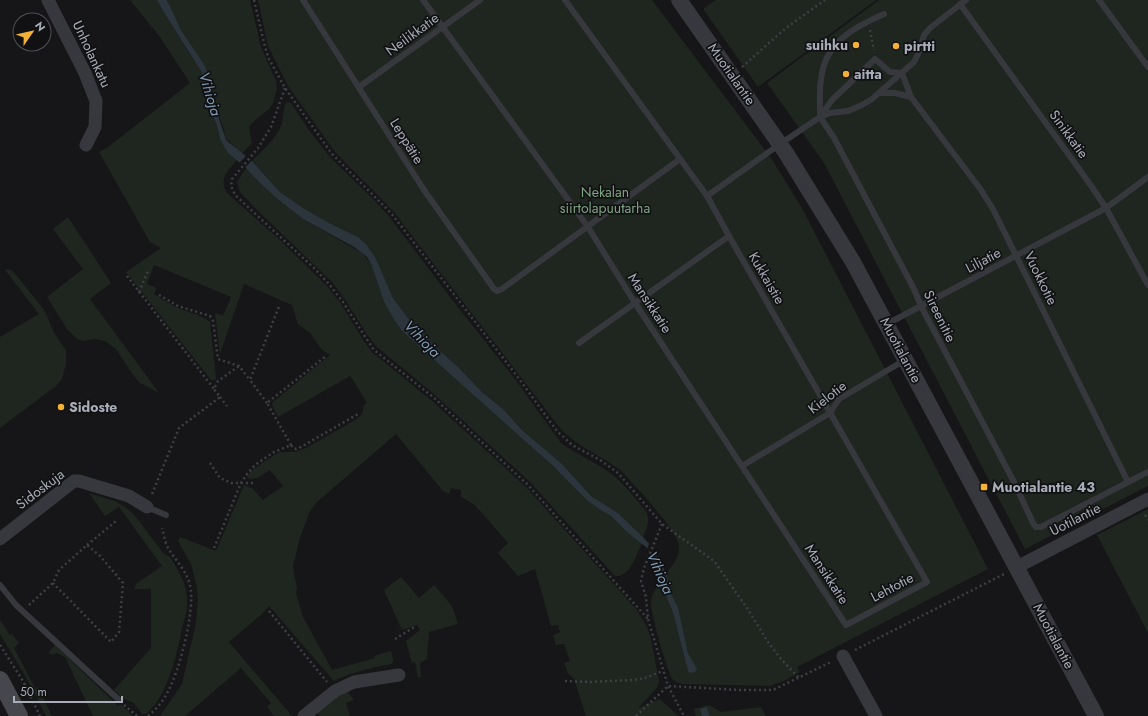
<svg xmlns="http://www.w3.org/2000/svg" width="1148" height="716" font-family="Jost,sans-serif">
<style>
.green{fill:#1e261f}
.water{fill:#2c353c}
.pier{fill:#161618}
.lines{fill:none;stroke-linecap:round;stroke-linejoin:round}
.path{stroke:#3d3f44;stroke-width:2.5;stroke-dasharray:2 3;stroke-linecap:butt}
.service{stroke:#37383d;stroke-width:6}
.minor{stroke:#37383d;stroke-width:13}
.tertiary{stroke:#37383d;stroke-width:16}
.secondary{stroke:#45474d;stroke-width:18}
.poi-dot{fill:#f2b134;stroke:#111113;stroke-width:1.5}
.labels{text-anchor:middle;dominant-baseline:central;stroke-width:3.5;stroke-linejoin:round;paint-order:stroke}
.street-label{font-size:14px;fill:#a8adb8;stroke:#111113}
.poi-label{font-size:14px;font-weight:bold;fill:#a8adb8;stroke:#111113;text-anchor:start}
.park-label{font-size:14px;fill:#7fa381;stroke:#111113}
.water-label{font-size:15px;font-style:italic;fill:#7f9bb3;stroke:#111113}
</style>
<rect width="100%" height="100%" fill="#161618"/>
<!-- green -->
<g class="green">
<path d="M130,0H157L163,11L201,71L210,108L217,126L220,139L232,156L237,160C228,171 219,177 226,192L281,241L327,286L341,304L363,340L372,352L431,400L526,487L637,610L647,627L651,639L659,681L657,688L638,708L660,699L678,716H586L574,679L568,673L564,663L570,661L564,644L556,645L553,635L560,632L558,625L551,626L535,569L518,576L498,553L508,543L475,505L461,497V490L451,488L449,494L443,491L396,434L317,502L310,511L300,538L293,566L297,589L296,593L303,617L332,670L375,658L374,656L391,651C392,656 395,661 391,664C371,668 352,672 334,681L269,606L262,614L229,642L292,716H274L267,707L271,703L241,668L185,716H160L182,684L196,623L198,599L196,583L191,564L178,541L180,537L216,551L244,485L252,488L263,500L283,486L270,470C262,475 256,481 247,478L249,473L255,468L276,454L280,452H295L306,448L357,419L362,414L364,405L367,403L355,383L350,376L278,417L272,405L273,402L330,355L322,350L310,333L298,324L292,305L244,284L220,354L215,313L223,316L231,297L154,265L147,284L156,288L154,294C161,298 168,303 176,307C186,312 203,315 210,322L216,378L215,380H211L126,272L161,248L150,242L99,152L108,147L190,83L160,37Z"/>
<path d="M167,0H250L261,47L276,81L277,89L273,103L269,109L252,123L249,127L252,143L242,154L225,137L224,130L210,90L208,77L174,17Z"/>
<path d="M258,0H652L771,158L802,208L988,569L797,667L800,672L784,681L770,686L682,684L674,681C667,673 651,615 651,603C651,594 657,587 662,581L664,591L673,613L688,671L695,666L688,653L678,607L671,594L666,573C673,565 680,557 679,546C679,532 632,482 620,470C601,455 577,447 560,428L393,211L335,152L288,86L268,46Z"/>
<path d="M716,0H876L758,87L704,10V8Z"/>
<path d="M879,0H1148V486L1025,549L824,163L767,83Z"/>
<path d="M287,102L291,103L308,129L330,157L374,200L388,215L453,301L515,379L561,443C576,454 593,461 609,472C623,482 634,497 645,510C651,519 647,528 643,537L618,513L591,496L562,464L522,430L504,410L481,391L459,368L440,351L408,318L393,298L370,249L358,237L331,224L303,208L280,192L252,161C262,151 275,140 281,126C284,119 282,107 287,102Z"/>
<path d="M246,168L257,180L275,197L303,219L362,253L371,264L384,302L402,331L488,406L575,487L611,516L628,533L642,543C637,554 630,578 615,576L530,482L435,395L377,347L368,336L346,301L332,282L258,211L240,192L238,186L237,182Z"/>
<path d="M68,217L111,283L90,299L159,393L140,383L131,372L116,349L105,341L95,339L82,341L76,338L67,329L47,297L83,269L53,229Z"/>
<path d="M7,269L12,270L45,311L54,333L66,350V364L62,379L56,386L0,428V337L39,314L5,270Z"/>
<path d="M89,493L115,501L128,509L136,517L164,554C171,556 173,561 176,567C183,579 188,590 187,604C187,612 184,621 182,628C177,655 167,697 146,714H142L134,703L124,699L114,690L151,648V589H134L136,584L162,566L119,507L105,516Z"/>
<path d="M1148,509V633L1097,535Z"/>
<path d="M401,577L419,598L434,585L452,606L458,624L429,632L427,659L420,663L421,677H418L415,662L412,663L406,641L420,630L417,625L402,630L384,590Z"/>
<path d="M0,620L10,635L12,634L19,643L14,648L35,688L38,687L52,716H46L27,679L0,634Z"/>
<path d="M55,645L118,706L120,704L133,716H93L65,657L57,653L51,655L49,652Z"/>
<path d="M348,692L354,700L346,703L350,716H320L317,713L339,696Z"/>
<path d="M709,705L721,712L761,707L766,716H710L708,708L700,710L702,716H696L694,709Z"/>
</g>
<!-- water -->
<g class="water">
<path d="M157,0H167L181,30L205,66L207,71L210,91L226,140L252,161L280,192L303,208L331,224L358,237L366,244L375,257L393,298L408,318L440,351L459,368L481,391L504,410L522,430L562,464L591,496L618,513L643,537L651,546L666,573L671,594L678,607L688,653L697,669L695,672L690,673L688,671L673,613L664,591L660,577L646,547L628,533L611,516L599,509L588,501L553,466L402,331L395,321L384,302L371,264L367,257L354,247L303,219L275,197L257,180L246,168L228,153L220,139L217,126L210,108L201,71L163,11Z"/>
<path d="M707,707L710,716H702L700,709Z"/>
</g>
<!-- pier -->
<g class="pier">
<path d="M247,155L253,159L244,169L238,164Z"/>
<path d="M650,542L656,550L651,562L646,551Z"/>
</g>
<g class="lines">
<!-- path -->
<g class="path">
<path d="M254,0L265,47L269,59L285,88L332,154L391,213L517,376L557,431L572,445L600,460L618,473L662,524L714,561L747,608L768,642L781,659L799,678"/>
<path d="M870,30L874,50"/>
<path d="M742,67L786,28L825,0"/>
<path d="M285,88L271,127L258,148L232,179L231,186L235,195L315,269L329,284L343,302L366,338L374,350L433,397L528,485L648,619"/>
<path d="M127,276L214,389"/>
<path d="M139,292L148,271"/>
<path d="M159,295L178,306L210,316L213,321L218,359L239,366L250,380"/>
<path d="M220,397L227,406"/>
<path d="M267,403L250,380L280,304"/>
<path d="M291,445L267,403L326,356"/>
<path d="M210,463L220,478L231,483H256"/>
<path d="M152,494L179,428L220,397L214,389L218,381L239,366"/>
<path d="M1145,515L1148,520"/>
<path d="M662,524L644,568L641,581L646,597L648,619L668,686L684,716"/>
<path d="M87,545L116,521"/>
<path d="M214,548L241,483L247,474L255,465L274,452L291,445L293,448L296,449L301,447L358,414"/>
<path d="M29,605L53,583L59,570L87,545L100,556L123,583L119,632L111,642L53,583"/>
<path d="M269,611L327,682"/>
<path d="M395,639L416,626"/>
<path d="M0,645L23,681L40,716"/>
<path d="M855,650L1004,574"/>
<path d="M565,681L591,682L633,680L645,678L663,671"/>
<path d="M124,705L137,716"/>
<path d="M148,716C155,710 162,703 166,695C179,674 196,609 190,585C186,570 176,561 168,548C165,543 164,534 162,528"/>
<path d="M636,716L668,686L740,690H773L831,662"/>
</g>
<!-- service -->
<g class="service">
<path d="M303,0L424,190L494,289L497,291L502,289L680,159"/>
<path d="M423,0L588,227L635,303L846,625L927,582L729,236L707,196L565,0"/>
<path d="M1099,0L1148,67"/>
<path d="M960,4L1092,187L1106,208L1148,285"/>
<path d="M359,87L480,0"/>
<path d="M911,97L981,190L993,209L1128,482"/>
<path d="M820,117L834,138L914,289L921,306L1014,482L1033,523L1036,527H1041L1148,472"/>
<path d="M820,117L832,100L875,59L890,72L902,73L911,97L895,93H879"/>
<path d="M820,117C820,105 819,92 821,80C824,43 854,27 884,14"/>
<path d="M707,196L780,144L820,117L830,113L848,111L862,105L872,99L914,62L919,52L924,35L930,28L966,0"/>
<path d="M887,324L1106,208L1148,177"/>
<path d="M579,343L729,236"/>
<path d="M742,466L830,413L839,399L905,360"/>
<path d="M147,507L166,515"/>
<path d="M0,585L16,605L118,699"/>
</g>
<!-- minor -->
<g class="minor">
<path d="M48,0L85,73L96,101L95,127L86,145"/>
<path d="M0,539L74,481H79L129,496L147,507"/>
<path d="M1017,567L1148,499"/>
<path d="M843,656L876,716"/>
<path d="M304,716L335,691L354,682L399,675"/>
</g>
<!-- tertiary -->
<path class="tertiary" d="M679,0L786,153L853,262L1096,716"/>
<!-- secondary -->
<path class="secondary" d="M0,680L19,716"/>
</g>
<!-- markers -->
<g class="poi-dot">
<circle cx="856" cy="45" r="4"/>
<circle cx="896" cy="46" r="4"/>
<circle cx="846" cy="74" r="4"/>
<circle cx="61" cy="407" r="4"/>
<rect x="980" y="483" width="8" height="8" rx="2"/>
</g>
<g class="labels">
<!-- street labels -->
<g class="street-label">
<text transform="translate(412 34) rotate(-36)">Neilikkatie</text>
<text transform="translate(92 54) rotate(65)">Unholankatu</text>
<text transform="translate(732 74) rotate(55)">Muotialantie</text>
<text transform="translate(1069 134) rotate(54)">Sinikkatie</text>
<text transform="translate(407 141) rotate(58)">Leppätie</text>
<text transform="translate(983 260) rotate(-28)">Liljatie</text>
<text transform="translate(767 278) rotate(60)">Kukkaistie</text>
<text transform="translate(1041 278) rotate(64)">Vuokkotie</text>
<text transform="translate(650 303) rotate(57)">Mansikkatie</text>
<text transform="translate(940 316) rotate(64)">Sireenitie</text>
<text transform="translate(901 350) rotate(62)">Muotialantie</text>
<text transform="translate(827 397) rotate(-38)">Kielotie</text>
<text transform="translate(40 489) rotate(-37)">Sidoskuja</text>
<text transform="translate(1075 519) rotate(-27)">Uotilantie</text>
<text transform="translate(827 574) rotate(57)">Mansikkatie</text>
<text transform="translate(892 587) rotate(-28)">Lehtotie</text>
<text transform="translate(1054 636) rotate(62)">Muotialantie</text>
</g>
<!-- poi labels -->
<g class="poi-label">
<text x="848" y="45" text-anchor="end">suihku</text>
<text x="904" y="46">pirtti</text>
<text x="854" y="74">aitta</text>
<text x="69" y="407">Sidoste</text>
<text x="992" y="487">Muotialantie 43</text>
</g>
<!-- park labels -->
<g class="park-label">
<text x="605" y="192">Nekalan<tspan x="605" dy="16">siirtolapuutarha</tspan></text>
</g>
<!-- water labels -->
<g class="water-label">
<text transform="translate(210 94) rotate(73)">Vihioja</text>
<text transform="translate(422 339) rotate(46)">Vihioja</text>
<text transform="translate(660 573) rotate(66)">Vihioja</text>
</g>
</g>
<!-- north arrow -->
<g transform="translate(32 32) rotate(56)"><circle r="19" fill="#111113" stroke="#4d4f55"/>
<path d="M0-3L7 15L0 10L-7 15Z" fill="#f2b134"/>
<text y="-6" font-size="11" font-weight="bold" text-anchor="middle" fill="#a8adb8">N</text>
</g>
<!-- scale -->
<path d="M14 696v6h108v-6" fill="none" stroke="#a8adb8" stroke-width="2"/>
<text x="20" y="696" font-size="12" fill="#a8adb8" stroke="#111113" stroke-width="3" paint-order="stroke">50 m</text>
</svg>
